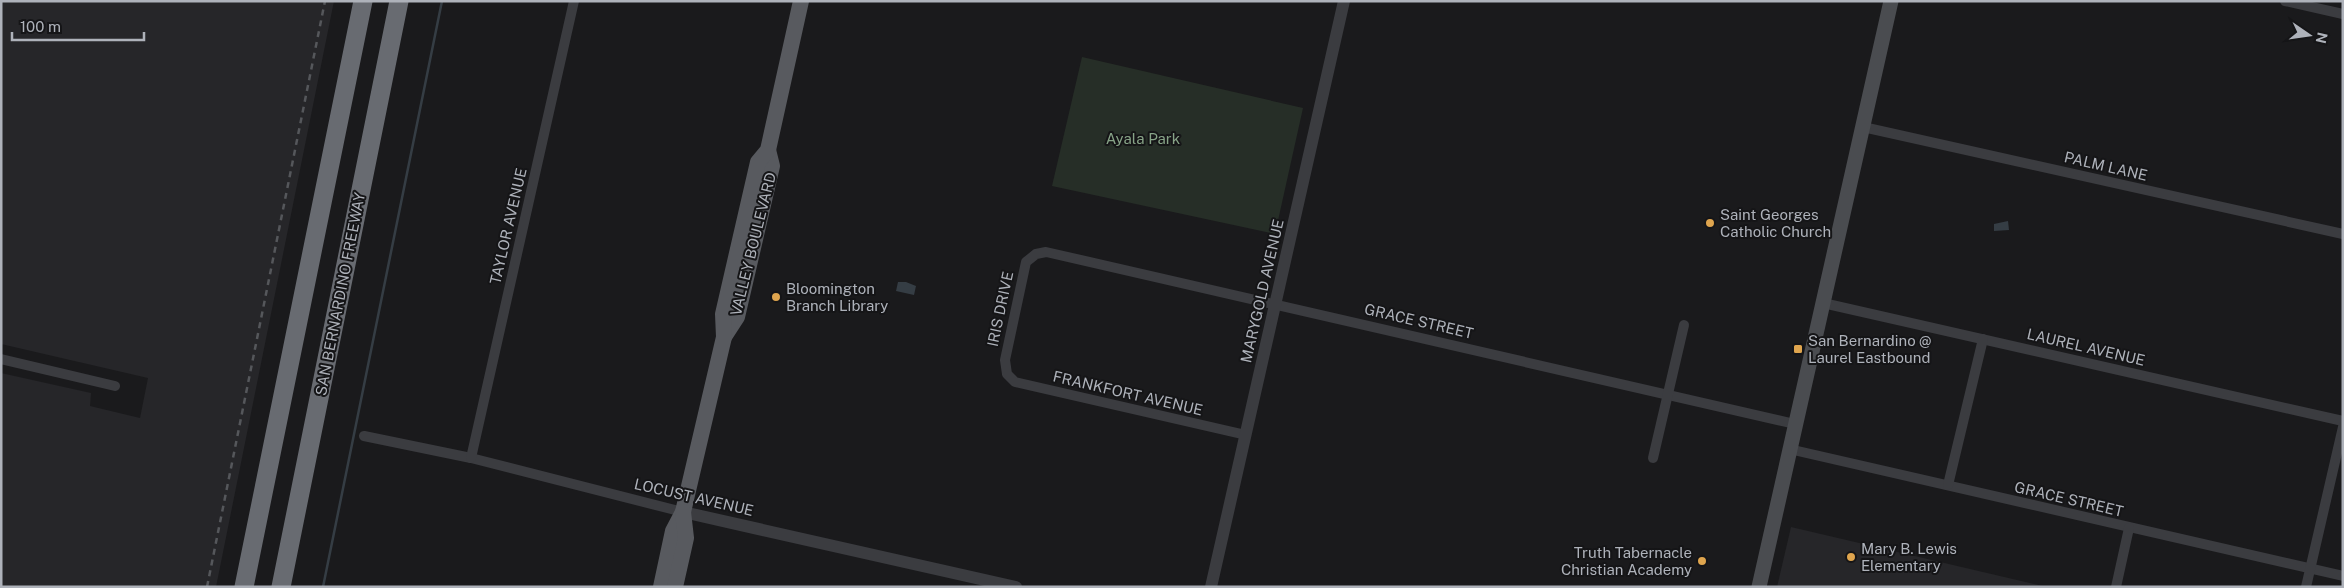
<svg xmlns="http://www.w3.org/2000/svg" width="2344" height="588" font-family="'Public Sans',sans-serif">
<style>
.built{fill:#262629}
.green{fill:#262e27}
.water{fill:#353d44}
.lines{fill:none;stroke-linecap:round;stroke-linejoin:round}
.stream{stroke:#353d44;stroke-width:2.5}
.minor{stroke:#3b3c40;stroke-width:10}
.tertiary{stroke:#3b3c40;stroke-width:12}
.secondary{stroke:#4a4c50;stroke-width:15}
.primary{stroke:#585a5f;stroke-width:16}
.motorway{stroke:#686b71;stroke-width:19}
.rail{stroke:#55575b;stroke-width:2.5;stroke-dasharray:6 5;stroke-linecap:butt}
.poi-dot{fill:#dfa54e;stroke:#151517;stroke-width:2}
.labels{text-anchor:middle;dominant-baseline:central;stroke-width:4;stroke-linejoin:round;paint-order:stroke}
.park-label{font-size:15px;fill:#87a387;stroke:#151517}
.street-label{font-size:15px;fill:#aeb2ba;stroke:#151517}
.poi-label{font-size:15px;fill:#aeb2ba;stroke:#151517;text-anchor:start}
</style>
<rect width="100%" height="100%" fill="#1a1a1c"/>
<!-- built -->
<g class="built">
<path d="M1,1H334L216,587H1V373L91,393L90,406L140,418L148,378L1,344Z"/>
<path d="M1791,527L2047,587H1777Z"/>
</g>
<!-- green -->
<path class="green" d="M1082,57L1303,108L1275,234L1052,186Z"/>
<!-- water -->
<g class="water">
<path d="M2008,221L2009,230L1994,231V224Z"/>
<path d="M898,282H906L916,286L914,295L896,291Z"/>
</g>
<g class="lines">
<!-- stream -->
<path class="stream" d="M323,587L442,1"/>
<!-- minor -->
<g class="minor">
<path d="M2285,1L2343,14"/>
<path d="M1863,127L2343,234"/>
<path d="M1823,303L2343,421"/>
<path d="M1,359L115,386"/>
<path d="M1246,435L1015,382L1007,374L1005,360L1026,262L1036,254L1046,252L1795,424"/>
<path d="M364,436L471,458L683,512"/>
<path d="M1789,449L2343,576"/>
<path d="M471,458L574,1"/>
<path d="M1653,458L1684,325"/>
<path d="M1948,485L1983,339"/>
<path d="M2116,587L2129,528"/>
<path d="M2306,587L2343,427"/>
</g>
<!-- tertiary -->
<g class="tertiary">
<path d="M683,512L1016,587"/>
<path d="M1211,587L1344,1"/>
</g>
<!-- secondary -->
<path class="secondary" d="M1759,587L1891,1"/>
<!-- primary -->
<g class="primary">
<path d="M724,337L737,317L772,166L768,150"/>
<path d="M661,587L673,531L683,512L724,337L723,314L758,162L768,150L801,1"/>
<path d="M675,587L686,538L683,512"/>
</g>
<!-- motorway -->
<g class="motorway">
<path d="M244,587L363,1"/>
<path d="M281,587L399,1"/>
</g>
<!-- rail -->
<path class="rail" d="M207,587L325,1"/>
</g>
<!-- markers -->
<g class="poi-dot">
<circle cx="1710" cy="223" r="5"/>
<circle cx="776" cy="297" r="5"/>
<rect x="1793" y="344" width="10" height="10" rx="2.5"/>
<circle cx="1851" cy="557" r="5"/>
<circle cx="1702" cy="561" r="5"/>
</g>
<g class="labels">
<!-- park labels -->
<g class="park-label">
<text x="1143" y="138">Ayala Park</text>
</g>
<!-- street labels -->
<g class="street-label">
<text transform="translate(2106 166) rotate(13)">PALM LANE</text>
<text transform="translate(508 226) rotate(-77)">TAYLOR AVENUE</text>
<text transform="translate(753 244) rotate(-76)">VALLEY BOULEVARD</text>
<text transform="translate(1262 291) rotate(-77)">MARYGOLD AVENUE</text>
<text transform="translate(340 294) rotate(-79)">SAN BERNARDINO FREEWAY</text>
<text transform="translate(1000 309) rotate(-78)">IRIS DRIVE</text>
<text transform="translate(1419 321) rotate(13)">GRACE STREET</text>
<text transform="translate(2086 347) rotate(13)">LAUREL AVENUE</text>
<text transform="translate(1128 393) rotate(13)">FRANKFORT AVENUE</text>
<text transform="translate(694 497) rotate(13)">LOCUST AVENUE</text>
<text transform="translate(2069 499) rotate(13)">GRACE STREET</text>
</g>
<!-- poi labels -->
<g class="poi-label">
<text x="1720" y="214">Saint Georges<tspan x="1720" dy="17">Catholic Church</tspan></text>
<text x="786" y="288">Bloomington<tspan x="786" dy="17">Branch Library</tspan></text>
<text x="1808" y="340">San Bernardino @<tspan x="1808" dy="17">Laurel Eastbound</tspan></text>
<text x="1861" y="548">Mary B. Lewis<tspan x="1861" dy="17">Elementary</tspan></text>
<text x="1692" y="552" text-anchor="end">Truth Tabernacle<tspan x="1692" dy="17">Christian Academy</tspan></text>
</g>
</g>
<!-- border -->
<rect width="2344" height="588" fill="none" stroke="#aeb2ba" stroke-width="5"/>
<!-- north arrow -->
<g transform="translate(2309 35) rotate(103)" stroke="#151517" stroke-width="4" paint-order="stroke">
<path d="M0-4L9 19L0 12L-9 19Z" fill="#aeb2ba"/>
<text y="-8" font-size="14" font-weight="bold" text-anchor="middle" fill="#aeb2ba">N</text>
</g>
<!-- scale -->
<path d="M12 32v8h132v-8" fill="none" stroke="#aeb2ba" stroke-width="2.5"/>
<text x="20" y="32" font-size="15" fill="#aeb2ba" stroke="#151517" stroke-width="4" paint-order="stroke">100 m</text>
</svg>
